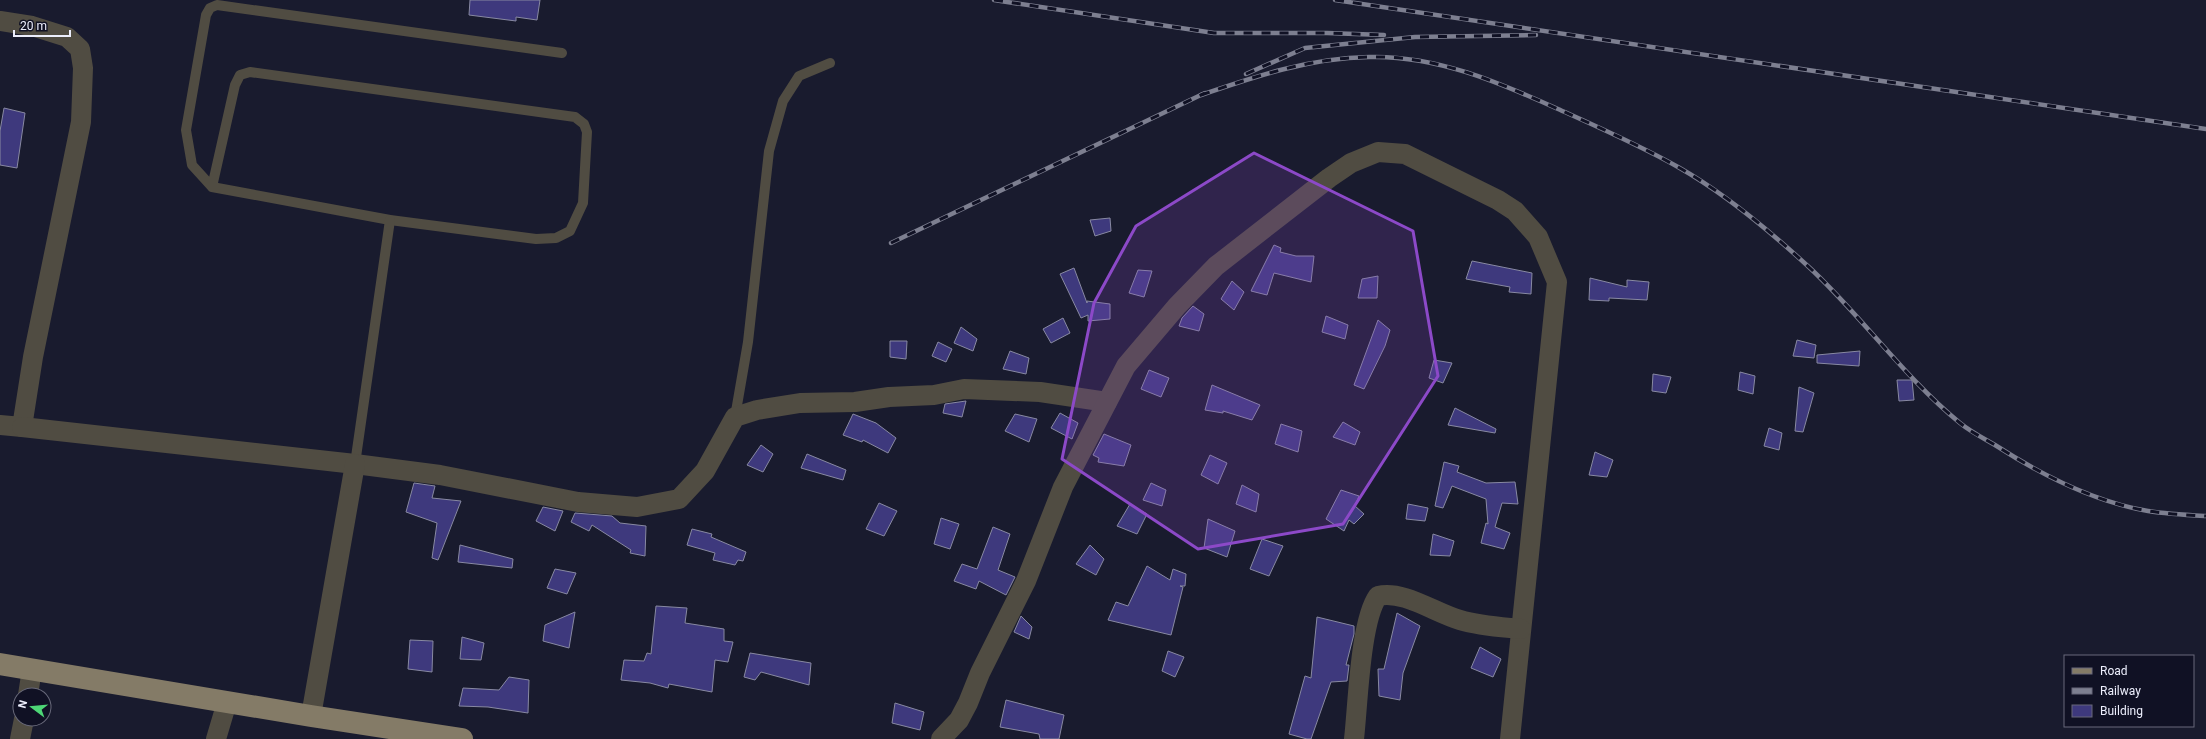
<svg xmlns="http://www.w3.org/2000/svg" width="2206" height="739" font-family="Roboto,sans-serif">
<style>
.building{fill:#3e397d;stroke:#8889a2}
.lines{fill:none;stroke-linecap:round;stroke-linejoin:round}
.lane{stroke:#504c42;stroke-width:10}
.street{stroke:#504c42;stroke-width:20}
.primary{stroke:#847b67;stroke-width:22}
.rail-casing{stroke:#7d7f90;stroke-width:4.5}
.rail{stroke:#101124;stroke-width:3;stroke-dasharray:9;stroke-linecap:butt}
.marked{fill:#8c49c8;fill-opacity:0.2;stroke:#8c49c8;stroke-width:3;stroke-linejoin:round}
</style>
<rect width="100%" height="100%" fill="#191b2e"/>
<!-- building -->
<g class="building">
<path d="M470,0H540L537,20L516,17V21L469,15Z"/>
<path d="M4,108L25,113L17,168L0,165V131Z"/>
<path d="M1110,218L1111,231L1095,236L1090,220Z"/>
<path d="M1274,245L1281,248L1280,252L1296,256H1314L1311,282L1274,273L1267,295L1251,291Z"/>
<path d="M1472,261L1532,273L1531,294L1509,292L1510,287L1466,279Z"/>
<path d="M1074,268L1087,303V301L1110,304V319L1088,321V315L1081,318L1060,274Z"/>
<path d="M1138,270L1152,271L1144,297L1129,293Z"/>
<path d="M1378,276L1377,298H1358L1362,279Z"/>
<path d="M1590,278L1627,287V280L1649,282L1647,300L1609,298V301L1589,300Z"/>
<path d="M1232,281L1244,292L1234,310L1221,299Z"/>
<path d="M1193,306L1204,314L1199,331L1179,326L1182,318Z"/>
<path d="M1326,316L1348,325L1345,339L1322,332Z"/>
<path d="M1063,318L1070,333L1051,343L1043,329Z"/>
<path d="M1378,320L1390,330L1385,346L1364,389L1354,385Z"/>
<path d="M961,327L977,339L973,351L954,343Z"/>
<path d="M1797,340L1816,345L1814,358L1793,356Z"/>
<path d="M890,341H907L906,359L890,357Z"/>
<path d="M938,342L952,349L946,362L932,356Z"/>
<path d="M1010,351L1029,358L1026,374L1003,369Z"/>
<path d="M1860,351L1859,366L1817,363V355Z"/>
<path d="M1434,360L1452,363L1443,383L1429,378Z"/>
<path d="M1149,370L1169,378L1161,397L1141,389Z"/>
<path d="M1740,372L1755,376L1753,394L1738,390Z"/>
<path d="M1653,374L1671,377L1666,393L1652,391Z"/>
<path d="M1897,380H1912L1914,400L1899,401Z"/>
<path d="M1212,385L1260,405L1252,420L1223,411V413L1205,410Z"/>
<path d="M1799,387L1814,393L1803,432L1795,431Z"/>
<path d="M966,401L962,417L943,413L945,404Z"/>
<path d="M1455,408L1496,429L1495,433L1448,425Z"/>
<path d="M1060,413L1078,423L1072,439L1051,428Z"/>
<path d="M853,414L876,423L896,438L888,453L863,440L862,442L843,435Z"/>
<path d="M1015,414L1037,419L1029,442L1005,431Z"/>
<path d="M1343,422L1360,432L1355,445L1333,437Z"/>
<path d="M1281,424L1302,431L1298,452L1275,444Z"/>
<path d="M1769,428L1782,433L1779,450L1764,446Z"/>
<path d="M1104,434L1131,445L1124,466L1098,462L1099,458L1093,455Z"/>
<path d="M761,445L773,454L763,472L747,465Z"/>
<path d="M1595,452L1613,460L1607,477L1589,475Z"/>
<path d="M807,454L846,470L843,480L801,468Z"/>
<path d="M1210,455L1227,463L1218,484L1201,475Z"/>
<path d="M1444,462L1459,466L1457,472L1486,483L1515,482L1518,504L1502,503L1495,527L1510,533L1504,549L1481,543L1486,523L1488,524L1486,499L1452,486L1443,508L1435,506Z"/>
<path d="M414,483L435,486L432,498L461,501L438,560L432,558L437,523L406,512Z"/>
<path d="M1151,483L1166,490L1162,506L1143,500Z"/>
<path d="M1242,485L1259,494L1256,512L1236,504Z"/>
<path d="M1341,490L1359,496L1355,506L1364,514L1354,524L1349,520L1344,531L1326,519Z"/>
<path d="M879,503L897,511L884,536L866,529Z"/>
<path d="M1130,504L1147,514L1137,534L1117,526Z"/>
<path d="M1408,504L1428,508L1425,521L1406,519Z"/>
<path d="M543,507L563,511L555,531L536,521Z"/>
<path d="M575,513L612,516L620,523L646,526L645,556L630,553L631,550L592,525L589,531L571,522Z"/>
<path d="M941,518L959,524L950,549L934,544Z"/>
<path d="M1208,519L1235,531L1227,557L1204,548Z"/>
<path d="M993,527L1010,534L998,570L1015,577L1006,595L979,581L976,589L954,581L962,564L977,569Z"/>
<path d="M692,529L712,534L711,537L746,552L743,561L738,560L735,565L713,560L715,553L687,545Z"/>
<path d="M1433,534L1454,541L1450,556L1430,555Z"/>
<path d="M1262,539L1283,546L1269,576L1250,569Z"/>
<path d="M460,545L513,559L512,568L458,562Z"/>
<path d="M1090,545L1104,559L1096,575L1076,564Z"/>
<path d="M1147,566L1170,580L1173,569L1186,574L1185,586H1180L1183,587L1171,635L1108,620L1116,602L1128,606Z"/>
<path d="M555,569L576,573L567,594L547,588Z"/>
<path d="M656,606L687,608L685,623L724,629V641L733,642L728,662L715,660L712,692L669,684L668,688L650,683L621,680L624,660L644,661L647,653L651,654Z"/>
<path d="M575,612L569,648L543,641L545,625Z"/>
<path d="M1397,613L1420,626L1403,673L1400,700L1379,696L1378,669H1384Z"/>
<path d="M1021,616L1032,627L1029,639L1014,632Z"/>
<path d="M1317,617L1354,626V634L1346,665H1349L1347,681L1331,682L1311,739H1307L1289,734L1305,676L1311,678Z"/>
<path d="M462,637L484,643L481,660L460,659Z"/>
<path d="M410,640L433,641L432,672L408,669Z"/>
<path d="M1480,647L1501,659L1493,677L1471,668Z"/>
<path d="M1168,651L1184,657L1175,677L1162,671Z"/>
<path d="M750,653L811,663L809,685L761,672L755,680L744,677Z"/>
<path d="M509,677L529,680L528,713L488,707L459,706L463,688L499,690Z"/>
<path d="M1006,700L1064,715L1059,739H1040L1039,734L1000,727Z"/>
<path d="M895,703L924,712L920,730L892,723Z"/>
</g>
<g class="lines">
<!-- lane -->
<g class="lane">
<path d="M212,187L235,85L240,75L250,72L575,117L584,124L587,132L583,203L570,231L556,238L536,239L390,220L212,187L192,165L186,130L206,15L210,8L217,5L562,53"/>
<path d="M735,417L748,342L769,151L783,101L799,76L830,63"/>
<path d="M355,464L390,220"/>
</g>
<!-- street -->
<g class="street">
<path d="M0,21L32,26L67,37L80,49L83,68L81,122L33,357L22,427L0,425"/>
<path d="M22,427L355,464L440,475L578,502L637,507L679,499L705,471L735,417L757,410L800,403L855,402L889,397L934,395L964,389L1040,392L1107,402"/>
<path d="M28,695L32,669"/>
<path d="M311,716L355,464"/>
<path d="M20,739L24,719"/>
<path d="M216,739L227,702"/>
<path d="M941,739L959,720L968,703L980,673L1026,581L1063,487L1126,366L1177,306L1216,266L1329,178L1351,163L1378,152L1405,154L1498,200L1515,211L1538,237L1557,282L1510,739"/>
<path d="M1354,739C1358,705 1360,621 1378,596C1404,590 1435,613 1460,620C1480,626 1501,627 1521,629"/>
</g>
<!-- primary -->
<path class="primary" d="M0,664L311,716L462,739"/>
<!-- rail casing -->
<g class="rail-casing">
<g id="rail">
<path d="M994,0L1214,33H1327L1384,35"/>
<path d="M1335,0L2206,129"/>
<path d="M1246,74L1305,48L1415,37L1536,35"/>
<path d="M1201,95C1256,76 1310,58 1369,57C1436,55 1498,82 1558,109C1598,127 1639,145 1678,167C1726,194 1770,231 1811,269C1863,318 1905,378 1960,423C1971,432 1983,438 1995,445C2040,474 2095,502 2148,511C2167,514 2187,515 2206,516"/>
<path d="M891,243L1205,93"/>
</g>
</g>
<!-- rail -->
<use href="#rail" class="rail"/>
</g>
<!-- marked area -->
<path class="marked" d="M1254,153L1413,231L1438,376L1343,524L1198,549L1062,459L1094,303L1136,226Z"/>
<!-- legend -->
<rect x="2064" y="655" width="130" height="72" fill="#101124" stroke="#68697a"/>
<rect x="2072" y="668" width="20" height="6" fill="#847b67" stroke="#68697a"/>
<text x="2100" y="675" font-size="12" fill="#eceefc">Road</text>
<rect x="2072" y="688" width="20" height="6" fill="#7d7f90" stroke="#68697a"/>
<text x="2100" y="695" font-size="12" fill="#eceefc">Railway</text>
<rect x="2072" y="705" width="20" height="12" fill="#3e397d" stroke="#68697a"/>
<text x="2100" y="715" font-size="12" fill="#eceefc">Building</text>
<!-- north arrow -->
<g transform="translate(32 707) rotate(286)"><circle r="19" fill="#101124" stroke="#68697a"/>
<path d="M0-3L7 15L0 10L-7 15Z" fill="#4dd676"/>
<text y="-6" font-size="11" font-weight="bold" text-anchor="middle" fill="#eceefc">N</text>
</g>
<!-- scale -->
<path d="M14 30v6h56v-6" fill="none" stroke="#eceefc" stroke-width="2"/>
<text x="20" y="30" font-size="12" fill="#eceefc" stroke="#101124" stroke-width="3" paint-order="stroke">20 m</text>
</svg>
